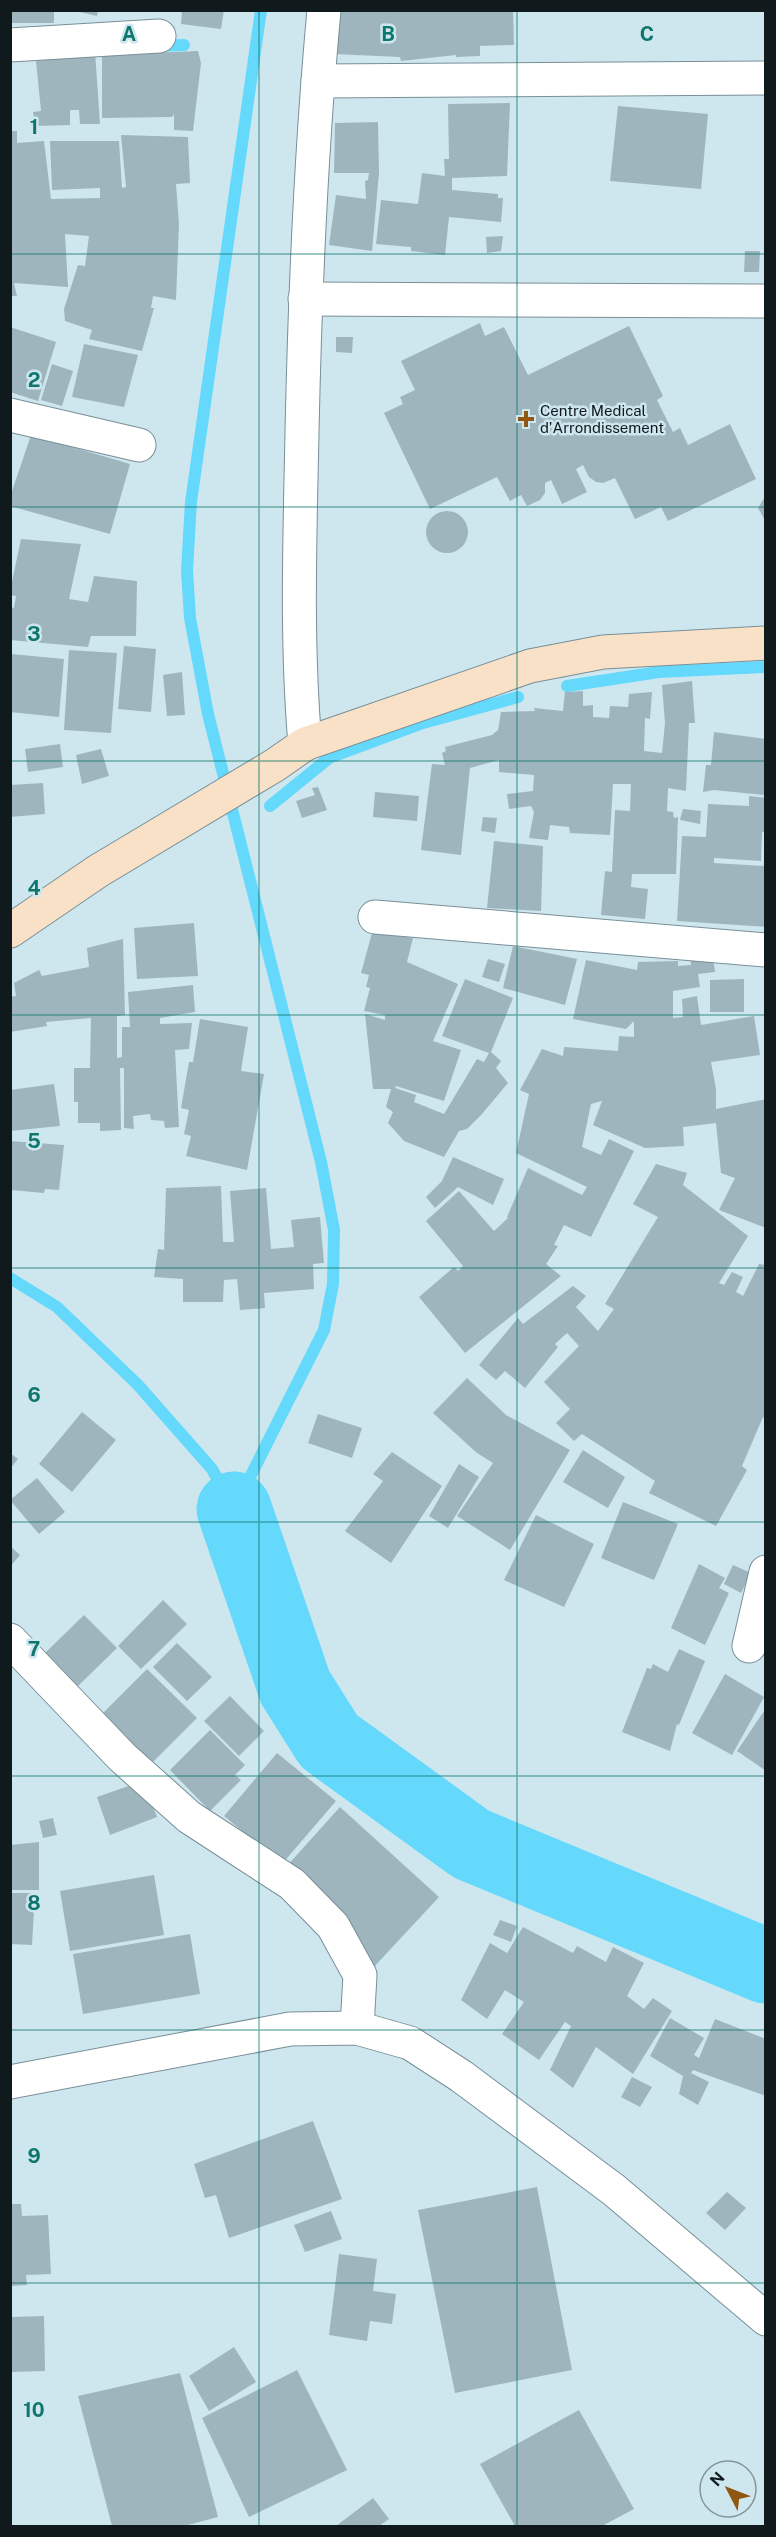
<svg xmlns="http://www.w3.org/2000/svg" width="776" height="2537" font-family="'Public Sans',sans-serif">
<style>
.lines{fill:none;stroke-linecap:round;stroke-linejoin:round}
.stream{stroke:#64d9fb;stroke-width:12}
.river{stroke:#64d9fb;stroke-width:75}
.building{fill:#9eb5bd}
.street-casing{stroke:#798f97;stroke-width:35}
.secondary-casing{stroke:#798f97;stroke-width:35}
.street{stroke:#fff;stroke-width:33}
.secondary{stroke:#f9e1c8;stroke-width:33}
.grid{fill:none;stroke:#0f766e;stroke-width:1.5;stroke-opacity:0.55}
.poi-dot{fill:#905712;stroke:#cee7ef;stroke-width:2}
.labels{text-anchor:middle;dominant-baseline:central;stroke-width:5;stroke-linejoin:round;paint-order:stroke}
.poi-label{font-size:15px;fill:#10191c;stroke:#cee7ef;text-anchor:start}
.grid-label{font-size:20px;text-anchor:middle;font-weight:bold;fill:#0f766e;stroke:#cee7ef;stroke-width:5;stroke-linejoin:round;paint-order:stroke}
</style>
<rect width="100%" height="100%" fill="#cee7ef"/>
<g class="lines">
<!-- stream -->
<g class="stream">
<path d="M156,46L184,45"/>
<path d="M567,686L659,672L766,667"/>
<path d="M270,806L329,758L423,723L518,697"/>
<path d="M10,1278L57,1307L138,1385L212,1469L234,1509"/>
<path d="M234,1509L324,1330L333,1284L334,1230L321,1162L208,714L190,618L187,570L191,502L261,10"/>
</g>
<!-- river -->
<path class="river" d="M234,1509L295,1687L329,1741L471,1844L766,1966"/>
</g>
<!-- building -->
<g class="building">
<rect x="10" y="10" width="44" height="13"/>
<path d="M71,10H98L97,16Z"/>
<path d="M182,10H224L221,29L181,24Z"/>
<path d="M392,10H513L514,45L480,46V56L456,57V55L401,61L400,57L334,54L339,11Z"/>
<path d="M95,51L100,124H80L79,110H70V125L35,126L33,112L41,111L36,61L68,58V54Z"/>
<path d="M198,51L201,63L193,131L174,130V114L172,117L102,118V55Z"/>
<path d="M510,103L507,176L452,178V190L498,194V198H503L501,222L449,217L445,255L411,251V247L376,244L381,200L418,204L422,173L445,176L444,159H449L448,104Z"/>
<path d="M618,106L708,114L701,189L610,181Z"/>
<path d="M378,122L379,173L372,251L329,245L336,195L366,199L365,181L368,180L369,173H334L335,123Z"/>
<path d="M10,131H17V143L44,141L51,199L100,198V188L52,190L50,141H119L122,188L126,187L121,135L188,137L190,183L176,184L179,224L176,300L153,296L151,308H154L142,351L89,339L92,330L65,321L64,309L78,265L85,266L89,236L65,234L68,287L14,283L17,296H10Z"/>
<path d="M503,236L501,251L487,253L486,237Z"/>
<path d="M745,251H760L759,272H744Z"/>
<path d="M480,323L485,336L504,327L528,375L629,326L663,396L657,400L673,432L680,428L688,445L730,424L756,479L668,521L661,507L635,519L615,478L603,483L596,482L589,477L583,465L576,469L587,492L562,504L551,480L545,483V493L540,500L527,506L521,495L510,501L497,477L430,509L384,413L403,404L400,397L415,390L401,361Z"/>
<path d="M10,327L56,342L38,401L10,392Z"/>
<path d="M336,337H353L352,353L336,352Z"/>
<path d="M84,344L138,355L124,407L72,397Z"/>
<path d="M52,364L73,371L62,406L41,400Z"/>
<path d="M31,435L130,464L110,534L10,506V497Z"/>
<path d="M766,495V522L758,508Z"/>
<circle cx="447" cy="532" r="21"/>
<path d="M21,539L81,544L69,599L88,602L94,576L137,581L136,636H91L88,647L10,640V607L14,608L16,596L10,595V591Z"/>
<path d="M124,646L156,649L151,712L118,709Z"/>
<path d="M69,650L117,653L111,733L64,730Z"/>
<path d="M11,654L64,659L59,717L10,712Z"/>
<path d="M182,672L185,715L167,716L163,675Z"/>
<path d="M692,681L695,723H689L686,791L668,788L667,811L673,812L674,818L678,817L676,874H632L631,887L648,889L645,919L601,915L605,871L612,872L615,810L630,811L631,784H613L610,835L570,833L568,822L569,827L550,825L548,840L529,838L534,812L531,806L509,809L507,794L533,791L534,775L499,772V760L470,768L461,855L421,850L432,764L445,765L442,753L446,751L445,747L492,735L498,730L501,712L535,711L534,708L563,711L565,692L583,691V706L593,705V717L609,718L610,706L628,707L629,694L652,692L650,719L645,718L644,751L662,753L665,723L662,685Z"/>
<path d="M714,732L766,739L765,795L714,790L703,792L706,765H711Z"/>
<path d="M60,744L63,767L28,772L25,749Z"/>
<path d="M101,749L109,776L82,784L76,755Z"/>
<path d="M43,783L45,814L10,817V785Z"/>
<path d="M318,787L327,810L302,818L296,801L315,795L312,788Z"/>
<path d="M375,792L419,796L417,821L373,817Z"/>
<path d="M749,796L766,798V832H762L761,861L714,858V863L766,866V927L677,921L682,836L706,837L708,804L749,806Z"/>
<path d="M683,809L701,811L700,824L680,820Z"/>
<path d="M483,817L497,818L495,833L481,831Z"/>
<path d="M494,841L543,846L541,911L487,908Z"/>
<path d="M194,923L198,976L137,979L134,928Z"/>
<path d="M372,933L413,938L407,962L458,984L433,1041L461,1050L444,1101L396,1086L395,1088L416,1095L414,1102L444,1114L477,1059L484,1062L489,1053L442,1036L465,979L513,998L491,1052L501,1061L496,1068L508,1083L481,1115L467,1129L459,1131L444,1157L404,1141L388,1123L393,1112L386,1107L391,1089H373L365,1014L385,1020V1015L364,1011L370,988L366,987L369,975L361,973Z"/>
<path d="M123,939L125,1015L117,1016V1058L122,1057V1027H130L128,992L193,985L195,1012L160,1018V1024L192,1023L189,1049L175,1050L179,1127L165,1128L164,1121L151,1120L150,1114L133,1116L134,1129L124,1128V1068H120L121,1130L100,1131V1123H78V1102H74V1068H90L91,1018L46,1022L47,1026L10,1032V997L16,996L14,983L39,970L42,976L89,967L87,948Z"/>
<path d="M513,946L577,959L565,1005L503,988Z"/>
<path d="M712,949L715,972L698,974L700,987L673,991V1018L683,1017L682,999L697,996L701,1025L754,1016L760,1055L711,1062L716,1089V1109L766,1099V1228L719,1210L735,1178L721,1173L716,1123L683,1127L684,1146L645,1148L593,1125L602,1101L591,1104L582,1147L601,1155L609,1139L634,1151L591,1237L564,1225L554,1245L558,1246L546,1264L561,1276L465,1353L419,1297L454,1267L458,1271L463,1266L426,1221L459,1191L494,1231L508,1218L507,1217L528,1168L582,1195L587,1187L516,1153L529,1094L520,1090L542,1049L563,1056L564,1047L618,1051L619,1036L634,1037V1021L626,1029L573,1019L586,960L637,970L638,962L678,961V966L691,965L690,951Z"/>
<path d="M488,959L505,964L499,982L482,977Z"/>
<path d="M744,979V1012H710V980Z"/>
<path d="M200,1019L248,1027L241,1071L264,1074L247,1170L186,1156L191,1136L184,1134L189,1110L181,1108L189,1062H193Z"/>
<path d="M54,1084L60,1126L10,1131V1090Z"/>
<path d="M10,1141L64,1145L59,1190L45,1189L44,1193L11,1190Z"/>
<path d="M453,1157L504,1179L493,1205L458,1187L435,1208L426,1197L442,1181Z"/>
<path d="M656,1164L687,1173L683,1185L748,1236L719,1283L724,1285L732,1272L743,1277L736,1292L743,1296L759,1264L766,1265V1419L763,1417L742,1466L747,1470L716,1526L649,1493L655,1481L582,1434L574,1441L556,1423L570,1409L544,1382L579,1346L567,1333L555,1344L558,1347L525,1388L505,1371L496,1380L479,1365L518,1318L523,1324L573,1286L586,1296L576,1307L598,1331L614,1309L605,1304L658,1217L633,1204Z"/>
<path d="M221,1186L223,1242H234L230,1191L266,1188L271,1249L294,1247L291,1220L320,1217L324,1263L313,1264L314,1289L264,1293L265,1308L240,1310L237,1279L224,1280L223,1302H183V1279L154,1277L158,1249L164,1250L166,1188Z"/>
<path d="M467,1378L506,1415L570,1450L510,1550L457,1516L493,1463L477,1453L433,1413Z"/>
<path d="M82,1412L116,1440L72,1492L39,1464Z"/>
<path d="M318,1414L362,1428L352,1458L308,1443Z"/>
<path d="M583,1450L625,1477L608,1508L563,1482Z"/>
<path d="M392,1452L442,1486L391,1563L345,1531L383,1481L373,1474Z"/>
<path d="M10,1453L18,1459L10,1469Z"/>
<path d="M459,1464L479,1477L448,1528L429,1516Z"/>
<path d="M37,1478L65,1512L39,1534L10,1500Z"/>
<path d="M623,1502L678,1524L654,1580L601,1558Z"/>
<path d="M536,1515L594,1544L564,1607L504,1580Z"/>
<path d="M10,1546L20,1555L10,1567Z"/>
<path d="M699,1564L725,1578L719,1588L729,1593L705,1645L671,1628Z"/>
<path d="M733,1565L751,1573L741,1593L724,1584Z"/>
<path d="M163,1600L187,1624L141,1669L118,1646Z"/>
<path d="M84,1615L117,1648L76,1688L43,1655Z"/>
<path d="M177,1643L212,1677L187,1701L153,1667Z"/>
<path d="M679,1649L705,1661L679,1725L677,1724L670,1751L622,1732L647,1668L651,1669L653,1664L668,1672Z"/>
<path d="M147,1669L197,1718L150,1765L100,1716Z"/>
<path d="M725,1674L764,1697L732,1755L692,1733Z"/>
<path d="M230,1696L264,1731L239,1756L204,1721Z"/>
<path d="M766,1708V1771L737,1751Z"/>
<path d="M210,1730L245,1765L235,1775L241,1780L210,1811L170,1770Z"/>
<path d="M277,1753L336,1801L282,1864L224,1816Z"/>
<path d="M143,1781L157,1817L110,1835L97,1797Z"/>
<path d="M340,1807L439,1897L373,1968L286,1867Z"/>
<path d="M53,1818L57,1835L43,1838L39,1821Z"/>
<path d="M39,1842V1890H10V1845Z"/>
<path d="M154,1875L164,1935L70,1951L60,1891Z"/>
<path d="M10,1893H35L32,1945L10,1944Z"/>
<path d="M500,1920L517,1926L511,1942L493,1935Z"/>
<path d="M523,1927L573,1953L577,1946L606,1962L613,1947L644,1963L627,1996L644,2009L653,1998L672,2011L633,2074L596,2047L573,2088L550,2070L571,2026L565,2022L539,2060L502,2034L524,2002L505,1990L487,2019L461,2000L490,1943L507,1953Z"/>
<path d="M190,1934L200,1994L83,2014L73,1954Z"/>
<path d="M670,2018L704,2038L694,2055L699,2058L715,2019L766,2039V2096L693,2070L691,2073L709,2082L698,2105L679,2094L683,2076L650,2056Z"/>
<path d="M632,2077L652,2087L640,2107L621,2097Z"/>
<path d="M313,2121L342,2199L229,2238L216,2195L205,2198L194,2164Z"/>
<path d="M537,2187L572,2370L455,2393L418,2210Z"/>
<path d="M727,2192L746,2208L725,2230L706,2213Z"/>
<path d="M10,2204H21L22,2216L48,2215L51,2274L26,2275L27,2285L10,2286Z"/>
<path d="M331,2211L342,2239L305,2252L294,2225Z"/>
<path d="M339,2254L377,2259L373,2291L396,2294L392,2324L370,2321L367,2341L329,2335Z"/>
<path d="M44,2316L45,2371L10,2372V2317Z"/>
<path d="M234,2347L256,2382L209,2411L189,2376Z"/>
<path d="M297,2370L347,2470L249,2517L202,2418Z"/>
<path d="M180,2373L218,2517L184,2526H112L78,2396Z"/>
<path d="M579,2410L634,2509L602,2526H515L480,2464Z"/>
<path d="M373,2498L389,2519L379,2526H336Z"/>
</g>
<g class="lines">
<!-- street casing -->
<g class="street-casing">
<g id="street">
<path d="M10,45L159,36"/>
<path d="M318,81L766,78"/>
<path d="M305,299L766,301"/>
<path d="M10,415L139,445"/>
<path d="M305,744C296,640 300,536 302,432C305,291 311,150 324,10"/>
<path d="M375,917L766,950"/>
<path d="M10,1640L122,1757L189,1817L292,1884L333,1926L360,1975L357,2028"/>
<path d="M749,1646L766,1572"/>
<path d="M10,2082L290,2029L357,2028L410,2043L461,2076L614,2190L766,2319"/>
</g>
</g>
<!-- secondary casing -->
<g class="secondary-casing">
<path id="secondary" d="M10,931L98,871L275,765L305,744L530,666L603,652L766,643"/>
</g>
<!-- street -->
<use href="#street" class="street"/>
<!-- secondary -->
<use href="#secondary" class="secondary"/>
</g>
<!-- grid -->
<path class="grid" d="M259,10V2526M517,10V2526M10,254H766M10,507H766M10,761H766M10,1015H766M10,1268H766M10,1522H766M10,1776H766M10,2030H766M10,2283H766"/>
<!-- markers -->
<path class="poi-dot" d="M523 410h6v6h6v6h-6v6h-6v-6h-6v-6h6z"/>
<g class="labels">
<!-- poi labels -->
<g class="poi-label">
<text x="540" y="410">Centre Medical<tspan x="540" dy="17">d'Arrondissement</tspan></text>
</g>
</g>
<g class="grid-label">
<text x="129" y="41">A</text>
<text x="388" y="41">B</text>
<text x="647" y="41">C</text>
<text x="34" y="134">1</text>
<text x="34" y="387">2</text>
<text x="34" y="641">3</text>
<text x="34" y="895">4</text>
<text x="34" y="1148">5</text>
<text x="34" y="1402">6</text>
<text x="34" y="1656">7</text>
<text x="34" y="1910">8</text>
<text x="34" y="2163">9</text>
<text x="34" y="2417">10</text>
</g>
<!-- border -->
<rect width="776" height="2537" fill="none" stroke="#10191c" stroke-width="24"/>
<!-- north arrow -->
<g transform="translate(728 2489) rotate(312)"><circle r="28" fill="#cee7ef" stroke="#82959b" stroke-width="1.5"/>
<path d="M0-4.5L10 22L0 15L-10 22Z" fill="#905712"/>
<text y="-9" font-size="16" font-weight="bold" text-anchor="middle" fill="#10191c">N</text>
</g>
</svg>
